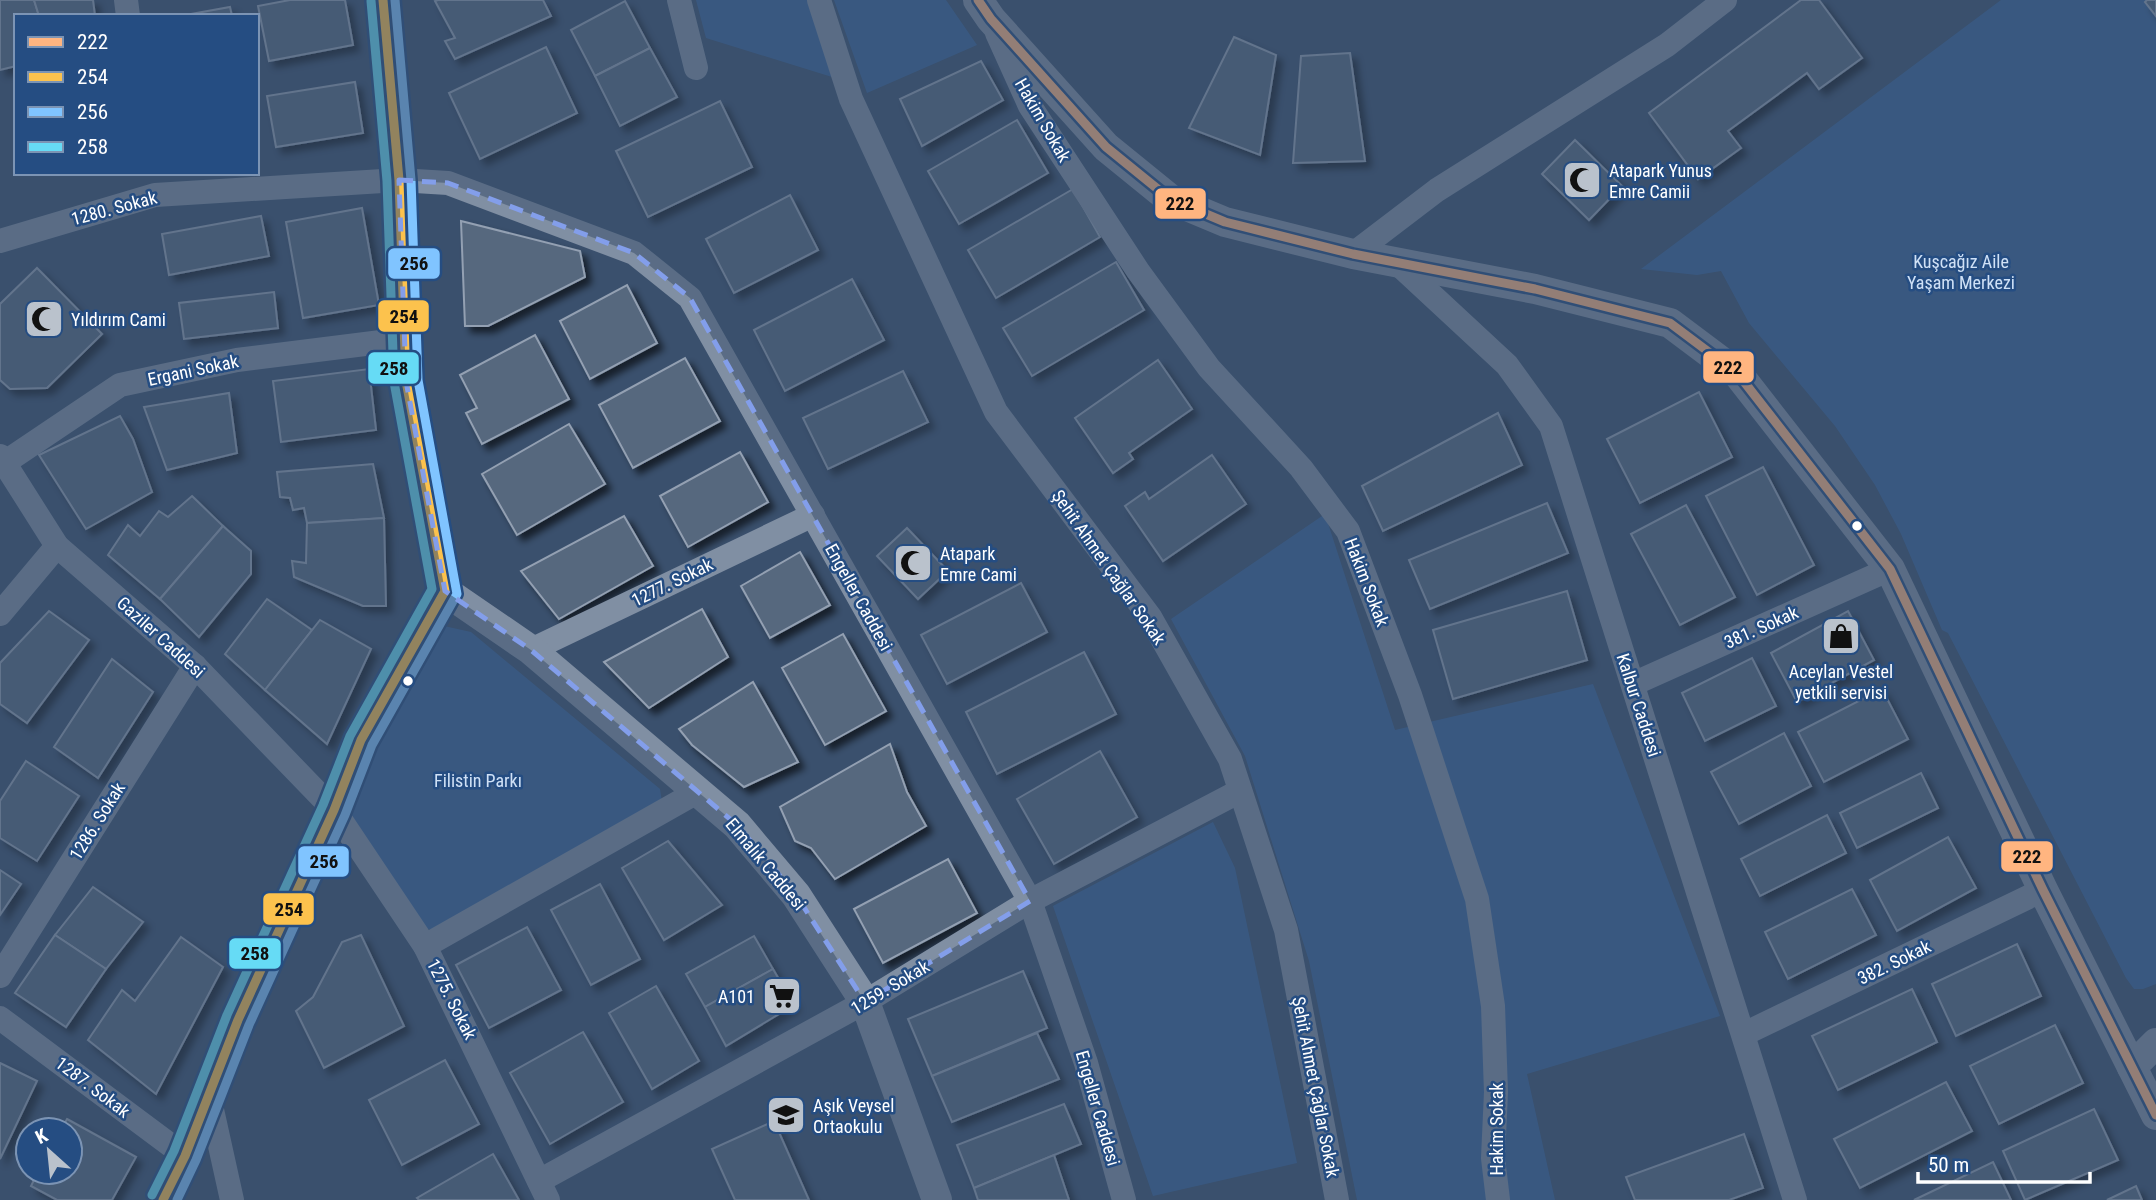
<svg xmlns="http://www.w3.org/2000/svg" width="2156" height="1200" font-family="'Roboto Condensed',sans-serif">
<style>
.green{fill:#396398}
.building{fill:#56677e;stroke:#93a0b2;stroke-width:2;filter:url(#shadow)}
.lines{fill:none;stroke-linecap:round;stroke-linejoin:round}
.minor{stroke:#808fa3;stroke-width:24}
.tertiary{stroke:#808fa3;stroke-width:30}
.bus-1-casing{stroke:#254d82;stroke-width:14}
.bus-2-casing{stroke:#254d82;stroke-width:14}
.bus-3-casing{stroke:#254d82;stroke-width:14}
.bus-4-casing{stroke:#254d82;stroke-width:14}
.bus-1{stroke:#ffb580;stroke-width:9}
.bus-2{stroke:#fcc24d;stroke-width:9}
.bus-3{stroke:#80c4ff;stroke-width:9}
.bus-4{stroke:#66dbf5;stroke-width:9}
.marked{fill:none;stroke:#839eea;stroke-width:5;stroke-dasharray:14 9;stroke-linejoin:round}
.bus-dot{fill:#fff;stroke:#254d82;stroke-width:2.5}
.labels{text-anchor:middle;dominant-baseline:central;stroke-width:5;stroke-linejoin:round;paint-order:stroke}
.street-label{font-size:18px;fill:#fff;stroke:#254d82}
.poi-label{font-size:18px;fill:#fff;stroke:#254d82;text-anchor:start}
.park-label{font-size:18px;fill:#d0e1f6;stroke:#254d82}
.line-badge{stroke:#254d82;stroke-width:2.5}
.pale-badge-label{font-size:19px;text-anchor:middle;font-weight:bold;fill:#111}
</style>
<defs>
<filter id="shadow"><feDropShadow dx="6" dy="6" stdDeviation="3.5" flood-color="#0009"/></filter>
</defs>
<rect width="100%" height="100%" fill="#3a506d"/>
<!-- green -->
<g class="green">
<path d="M696,0H807L832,77L706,38Z"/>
<path d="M834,0H946L977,45L867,93Z"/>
<path d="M2001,0H2156V984L2143,989H2134L2126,978L1948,633L1942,630L1901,534L1875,485L1835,426L1749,323L1721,271L1697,275L1641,269Z"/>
<path d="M1325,514L1395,730L1593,684L1720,1016L1527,1074L1555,1200H1357L1309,961L1245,756L1171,619Z"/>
<path d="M444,626L471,632L660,789L662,802L439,928L425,930L347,812C369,745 399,679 444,626Z"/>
<path d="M1213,822L1235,868L1297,1163L1153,1196L1053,906Z"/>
</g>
<!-- building -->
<g class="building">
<path d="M0,0H34L39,16H16V66L0,70Z"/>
<path d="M34,0H93L95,16H39Z"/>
<path d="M290,0H345L353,45L269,61L258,6Z"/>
<path d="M438,0H543L551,16L455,59L445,41L455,38L435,1Z"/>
<path d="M1801,0H1819L1862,58L1819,89L1807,73L1728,131L1741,148L1698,179L1649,113Z"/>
<path d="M2147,0H2156V16L2145,2Z"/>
<path d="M625,1L650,48L595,76L571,30Z"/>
<path d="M230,7L232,16H180Z"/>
<path d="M1234,37L1276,55L1260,155L1189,128Z"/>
<path d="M546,47L577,113L480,159L449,93Z"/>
<path d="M650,48L677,97L620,126L595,76Z"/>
<path d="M1350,53L1365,161L1293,163L1301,56Z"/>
<path d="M981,61L1003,100L922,146L900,99Z"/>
<path d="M355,82L363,133L276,147L267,96Z"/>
<path d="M720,101L752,167L648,217L616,151Z"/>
<path d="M1017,120L1048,173L959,224L928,171Z"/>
<path d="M1575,140L1622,186L1589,220L1542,174Z"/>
<path d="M1073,189L1100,237L996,298L968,250Z"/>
<path d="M790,195L818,250L734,293L706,239Z"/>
<path d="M362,208L379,305L303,318L286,222Z"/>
<path d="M261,216L269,256L169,275L162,234Z"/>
<path d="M461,221L580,251L585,277L488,326H465Z"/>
<path d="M1116,262L1144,310L1032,376L1003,328Z"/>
<path d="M37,268L102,334L47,388L10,389L0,380V304Z"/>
<path d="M852,279L884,340L785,391L754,330Z"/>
<path d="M627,285L657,343L590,379L560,321Z"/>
<path d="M274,292L278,328L184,339L179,303Z"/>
<path d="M535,335L569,399L482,444L466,413L477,408L460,375Z"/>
<path d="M685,358L720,421L633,468L599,405Z"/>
<path d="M1158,360L1192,409L1129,453L1133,459L1113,473L1075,418Z"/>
<path d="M369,369L376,430L281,442L273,381Z"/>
<path d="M903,371L928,422L828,469L803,418Z"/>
<path d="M1699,392L1732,457L1640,503L1607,439Z"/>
<path d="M229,393L237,453L167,470L144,407Z"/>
<path d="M1498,413L1522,465L1383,531L1362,486Z"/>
<path d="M120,416L133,439L152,492L86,529L39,455Z"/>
<path d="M569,424L605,484L517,535L482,474Z"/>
<path d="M740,452L768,502L688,547L660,496Z"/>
<path d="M1212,455L1246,504L1163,561L1125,506L1145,492L1149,499Z"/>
<path d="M373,464L384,518L307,523L304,508L293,510L290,498L280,497L277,472Z"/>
<path d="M1763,467L1814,565L1757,595L1706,496Z"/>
<path d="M192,496L223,526L160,599L108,555L128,525L140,536L159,511L168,517Z"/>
<path d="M1547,503L1568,553L1430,609L1409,560Z"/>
<path d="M1686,505L1735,597L1680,625L1631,534Z"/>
<path d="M624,516L653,566L559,619L521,571Z"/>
<path d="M384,518L386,606H363L294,577L292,561L306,563L307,523Z"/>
<path d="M223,526L251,551V574L199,637L160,599Z"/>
<path d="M907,528L948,571L918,599L877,556Z"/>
<path d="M800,552L830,605L770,638L741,586Z"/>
<path d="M1021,583L1047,632L947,684L921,635Z"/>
<path d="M1567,591L1587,660L1453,699L1433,630Z"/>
<path d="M267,599L312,630L265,690L225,654Z"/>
<path d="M702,609L728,657L649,708L604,662Z"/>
<path d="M49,611L89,640L27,723L0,704V663Z"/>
<path d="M1848,611L1874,660L1797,702L1771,653Z"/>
<path d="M320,620L371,649L327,744L265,690Z"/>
<path d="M843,634L886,711L825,745L782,668Z"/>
<path d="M1084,652L1116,714L997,774L966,712Z"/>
<path d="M1752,658L1776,706L1705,741L1682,693Z"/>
<path d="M112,659L153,692L98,778L54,747Z"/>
<path d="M753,682L798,762L744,787L692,745L679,729Z"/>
<path d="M1882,689L1908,739L1824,782L1798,732Z"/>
<path d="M1784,733L1811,786L1739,824L1711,772Z"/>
<path d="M890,744L907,792L926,826L835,879L811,848L795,841L780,807Z"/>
<path d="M1100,751L1137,817L1054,864L1017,799Z"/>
<path d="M26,761L79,796L37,861L0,838V801Z"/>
<path d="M1921,773L1938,808L1857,848L1840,813Z"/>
<path d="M1827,815L1846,853L1760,896L1741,859Z"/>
<path d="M1948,837L1976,888L1897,931L1870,880Z"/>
<path d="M668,841L722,905L664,940L622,868Z"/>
<path d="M948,859L977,913L883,963L854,909Z"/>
<path d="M0,870L21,884L0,915Z"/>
<path d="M600,884L640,959L591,985L551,910Z"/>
<path d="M93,887L143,922L106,969L55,935Z"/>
<path d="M1852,889L1876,935L1788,979L1765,932Z"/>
<path d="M527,927L561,990L489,1028L456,965Z"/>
<path d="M55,935L106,969L66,1027L15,993Z"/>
<path d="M361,935L404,1026L324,1068L296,1011L313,997L342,942Z"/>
<path d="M754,936L773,969L705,1007L686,974Z"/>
<path d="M181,937L223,967L156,1094L88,1040L122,990L135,1001Z"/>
<path d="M2017,944L2041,996L1956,1036L1932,984Z"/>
<path d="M773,969L794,1005L726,1046L705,1007Z"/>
<path d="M1023,971L1047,1028L932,1076L908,1019Z"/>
<path d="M656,986L699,1061L652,1089L609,1013Z"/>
<path d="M1912,989L1937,1042L1838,1090L1812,1036Z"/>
<path d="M2055,1025L2083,1083L1999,1124L1970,1066Z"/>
<path d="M583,1032L623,1102L550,1144L510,1073Z"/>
<path d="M1037,1033L1059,1079L952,1122L932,1076Z"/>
<path d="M445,1060L479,1124L402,1165L369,1100Z"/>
<path d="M0,1063L37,1081L0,1159Z"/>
<path d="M1946,1082L1972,1131L1860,1188L1834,1139Z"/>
<path d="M1064,1104L1081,1144L974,1188L957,1145Z"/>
<path d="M2094,1109L2118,1160L2025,1200L2003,1151Z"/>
<path d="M67,1119L136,1157L112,1200H57L31,1186L38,1172H70V1130H61Z"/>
<path d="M774,1121L809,1200H735L712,1149Z"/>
<path d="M1744,1134L1763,1188L1729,1200H1635L1626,1177Z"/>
<path d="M493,1154L519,1200H419L417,1198Z"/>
<path d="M1054,1155L1069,1200H978L974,1188Z"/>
<path d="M1993,1162L2011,1200H1914Z"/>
<path d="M2136,1186L2142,1200H2107Z"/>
</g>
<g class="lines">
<!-- minor -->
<g class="minor">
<path d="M126,0L128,16"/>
<path d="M679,0L696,68"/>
<path d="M819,0L851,99L996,412L1150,617L1230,759L1286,930L1337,1200"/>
<path d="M997,33L1030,106L1138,271L1209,368L1301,468L1348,531L1410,695L1477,899L1493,1006L1496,1092L1493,1158L1498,1200"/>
<path d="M0,241L155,195L399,180L448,183L634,253L690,298L1030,901L1086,1063L1124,1200"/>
<path d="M1353,254L1437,190L1667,45L1725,0"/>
<path d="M1396,262L1507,365L1551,426L1795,1200"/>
<path d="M0,456L57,546L195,666L334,810L425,946L548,1200"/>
<path d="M4,463L120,385L237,360L405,339"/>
<path d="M0,614L57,546"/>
<path d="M531,650L813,515"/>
<path d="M1633,684L1890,569"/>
<path d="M425,946L697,792"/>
<path d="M0,976L195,666"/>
<path d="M0,1018L185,1156"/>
<path d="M1744,1034L2043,890"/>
<path d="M209,1096L232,1200"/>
<path d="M539,1181L865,1002L1030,901L1240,791"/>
</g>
<!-- tertiary -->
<g class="tertiary">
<path d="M978,0L991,19L1106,147L1170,199L1225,222L1353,254L1535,289L1670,323L1738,374L1890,569L2043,890L2156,1115"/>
<path d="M445,591L531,650L737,825L796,895L865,1002L937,1200"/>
<path d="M2132,1067L2156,1043"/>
<path d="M163,1200L185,1156L238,1020L334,810L361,740L445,591L406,381L399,180L383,0"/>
</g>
<!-- bus-1 casing -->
<g class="bus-1-casing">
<path id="bus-1" d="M978,0L991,19L1106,147L1170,199L1225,222L1353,254L1535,289L1670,323L1738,374L1890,569L2043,890L2156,1115"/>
</g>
<!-- bus-2 casing -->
<g class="bus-2-casing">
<path id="bus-2" d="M163,1200L185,1156L238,1020L334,810L361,740L445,591L406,381L399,180L383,0"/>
</g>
<!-- bus-3 casing -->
<g class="bus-3-casing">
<path id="bus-3" d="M177,1200L196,1160L249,1025L345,815L372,745L457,594L418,380L411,180L395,0"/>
</g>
<!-- bus-4 casing -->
<g class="bus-4-casing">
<path id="bus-4" d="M152,1195L174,1151L227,1015L323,805L350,736L432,589L394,382L387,181L371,1"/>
</g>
<!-- bus-1 -->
<use href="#bus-1" class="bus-1"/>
<!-- bus-2 -->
<use href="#bus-2" class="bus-2"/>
<!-- bus-3 -->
<use href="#bus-3" class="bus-3"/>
<!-- bus-4 -->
<use href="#bus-4" class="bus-4"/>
</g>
<!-- marked area -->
<path d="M0 0H2156V1200H0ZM399,180L448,183L634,253L690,298L1030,901L865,1002L796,895L737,825L531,650L445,591L406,381Z" fill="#3a506d" fill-opacity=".55" fill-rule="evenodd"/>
<path class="marked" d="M399,180L448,183L634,253L690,298L1030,901L865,1002L796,895L737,825L531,650L445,591L406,381Z"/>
<!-- icons -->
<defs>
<g id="mosque-square" transform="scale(2.0125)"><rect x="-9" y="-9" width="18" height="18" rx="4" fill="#bac2cc" stroke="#254d82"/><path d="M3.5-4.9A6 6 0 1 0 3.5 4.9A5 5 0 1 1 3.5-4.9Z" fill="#111"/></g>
<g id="shop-square" transform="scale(2.0125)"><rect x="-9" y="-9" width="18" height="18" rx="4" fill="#bac2cc" stroke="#254d82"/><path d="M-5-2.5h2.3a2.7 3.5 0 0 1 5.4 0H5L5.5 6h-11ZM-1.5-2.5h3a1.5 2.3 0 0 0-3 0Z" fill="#111"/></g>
<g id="supermarket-square" transform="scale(2.0125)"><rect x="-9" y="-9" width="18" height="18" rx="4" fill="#bac2cc" stroke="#254d82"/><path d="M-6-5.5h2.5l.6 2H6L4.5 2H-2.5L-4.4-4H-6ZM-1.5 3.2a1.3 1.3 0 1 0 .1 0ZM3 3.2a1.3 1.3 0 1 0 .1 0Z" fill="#111"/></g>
<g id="school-square" transform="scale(2.0125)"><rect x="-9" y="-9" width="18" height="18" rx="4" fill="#bac2cc" stroke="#254d82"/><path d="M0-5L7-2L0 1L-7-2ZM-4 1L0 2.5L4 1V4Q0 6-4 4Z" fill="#111"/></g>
</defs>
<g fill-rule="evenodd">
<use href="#mosque-square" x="1582" y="180"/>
<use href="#mosque-square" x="44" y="319"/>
<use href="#mosque-square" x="913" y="563"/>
<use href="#shop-square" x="1841" y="636"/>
<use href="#supermarket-square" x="782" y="996"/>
<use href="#school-square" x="786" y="1115"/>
</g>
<!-- markers -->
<g class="bus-dot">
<circle cx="1857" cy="526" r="6"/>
<circle cx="408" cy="681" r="6"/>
</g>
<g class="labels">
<!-- street labels -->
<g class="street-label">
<text transform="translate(1043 120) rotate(60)">Hakim Sokak</text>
<text transform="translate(114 208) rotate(-15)">1280. Sokak</text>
<text transform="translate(193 370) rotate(-12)">Ergani Sokak</text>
<text transform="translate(1109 567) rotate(55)">Şehit Ahmet Çağlar Sokak</text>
<text transform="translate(672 582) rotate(-26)">1277. Sokak</text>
<text transform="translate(1367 582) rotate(69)">Hakim Sokak</text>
<text transform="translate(859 597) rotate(61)">Engeller Caddesi</text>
<text transform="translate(1761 627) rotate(-24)">381. Sokak</text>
<text transform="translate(161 637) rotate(42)">Gaziler Caddesi</text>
<text transform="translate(1639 705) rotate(72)">Kalbur Caddesi</text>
<text transform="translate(97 821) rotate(-58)">1286. Sokak</text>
<text transform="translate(766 864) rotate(50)">Elmalık Caddesi</text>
<text transform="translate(1894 962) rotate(-26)">382. Sokak</text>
<text transform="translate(890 987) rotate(-31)">1259. Sokak</text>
<text transform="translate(452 999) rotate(63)">1275. Sokak</text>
<text transform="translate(93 1087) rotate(37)">1287. Sokak</text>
<text transform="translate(1316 1087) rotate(79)">Şehit Ahmet Çağlar Sokak</text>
<text transform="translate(1098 1108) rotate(74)">Engeller Caddesi</text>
<text transform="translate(1496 1129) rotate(-90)">Hakim Sokak</text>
</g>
<!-- poi labels -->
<g class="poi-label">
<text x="1609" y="170">Atapark Yunus<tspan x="1609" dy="21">Emre Camii</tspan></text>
<text x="71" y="319">Yıldırım Cami</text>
<text x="940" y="553">Atapark<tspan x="940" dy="21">Emre Cami</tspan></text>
<text x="1841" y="671" text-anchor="middle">Aceylan Vestel<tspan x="1841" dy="21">yetkili servisi</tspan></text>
<text x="755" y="996" text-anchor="end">A101</text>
<text x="813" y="1105">Aşık Veysel<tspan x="813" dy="21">Ortaokulu</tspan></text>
</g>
<!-- park labels -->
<g class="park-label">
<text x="1961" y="261">Kuşcağız Aile<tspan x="1961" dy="21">Yaşam Merkezi</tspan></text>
<text x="478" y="780">Filistin Parkı</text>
</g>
</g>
<g class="line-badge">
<rect x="1154" y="187" width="53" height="33" rx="7" fill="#ffb580"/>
<rect x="387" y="247" width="54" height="33" rx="7" fill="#80c4ff"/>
<rect x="377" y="299" width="53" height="34" rx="7" fill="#fcc24d"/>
<rect x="1702" y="350" width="53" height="34" rx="7" fill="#ffb580"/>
<rect x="367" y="351" width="53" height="34" rx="7" fill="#66dbf5"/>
<rect x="2000" y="840" width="54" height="33" rx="7" fill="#ffb580"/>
<rect x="297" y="845" width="53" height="33" rx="7" fill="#80c4ff"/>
<rect x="262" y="892" width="53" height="34" rx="7" fill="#fcc24d"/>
<rect x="228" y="937" width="54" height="33" rx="7" fill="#66dbf5"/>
</g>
<g class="pale-badge-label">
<text x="1180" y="210">222</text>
<text x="414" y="270">256</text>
<text x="404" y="323">254</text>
<text x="1728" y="374">222</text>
<text x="394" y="375">258</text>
<text x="2027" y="863">222</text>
<text x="324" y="868">256</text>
<text x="289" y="916">254</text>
<text x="255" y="960">258</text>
</g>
<!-- legend -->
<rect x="14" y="14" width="245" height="161" fill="#254d82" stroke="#7c94b4" stroke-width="2"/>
<rect x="28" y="37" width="35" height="10" fill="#ffb580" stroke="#7c94b4" stroke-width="2"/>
<text x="77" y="49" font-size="21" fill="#ffffff">222</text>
<rect x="28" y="72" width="35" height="10" fill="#fcc24d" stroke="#7c94b4" stroke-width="2"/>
<text x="77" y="84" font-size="21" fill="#ffffff">254</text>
<rect x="28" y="107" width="35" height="10" fill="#80c4ff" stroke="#7c94b4" stroke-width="2"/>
<text x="77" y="119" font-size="21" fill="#ffffff">256</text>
<rect x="28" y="142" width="35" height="10" fill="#66dbf5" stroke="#7c94b4" stroke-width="2"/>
<text x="77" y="154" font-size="21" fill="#ffffff">258</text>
<!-- north arrow -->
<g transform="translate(49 1151) rotate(333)"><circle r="33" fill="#254d82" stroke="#7c94b4" stroke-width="2"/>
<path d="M0-5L12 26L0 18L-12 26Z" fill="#bac2cc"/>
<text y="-10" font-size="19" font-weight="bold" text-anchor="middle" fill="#ffffff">K</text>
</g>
<!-- scale -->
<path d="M1918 1172v10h172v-10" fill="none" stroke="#ffffff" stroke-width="3.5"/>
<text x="1928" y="1172" font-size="21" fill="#ffffff" stroke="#254d82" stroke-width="5" paint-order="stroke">50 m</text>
</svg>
